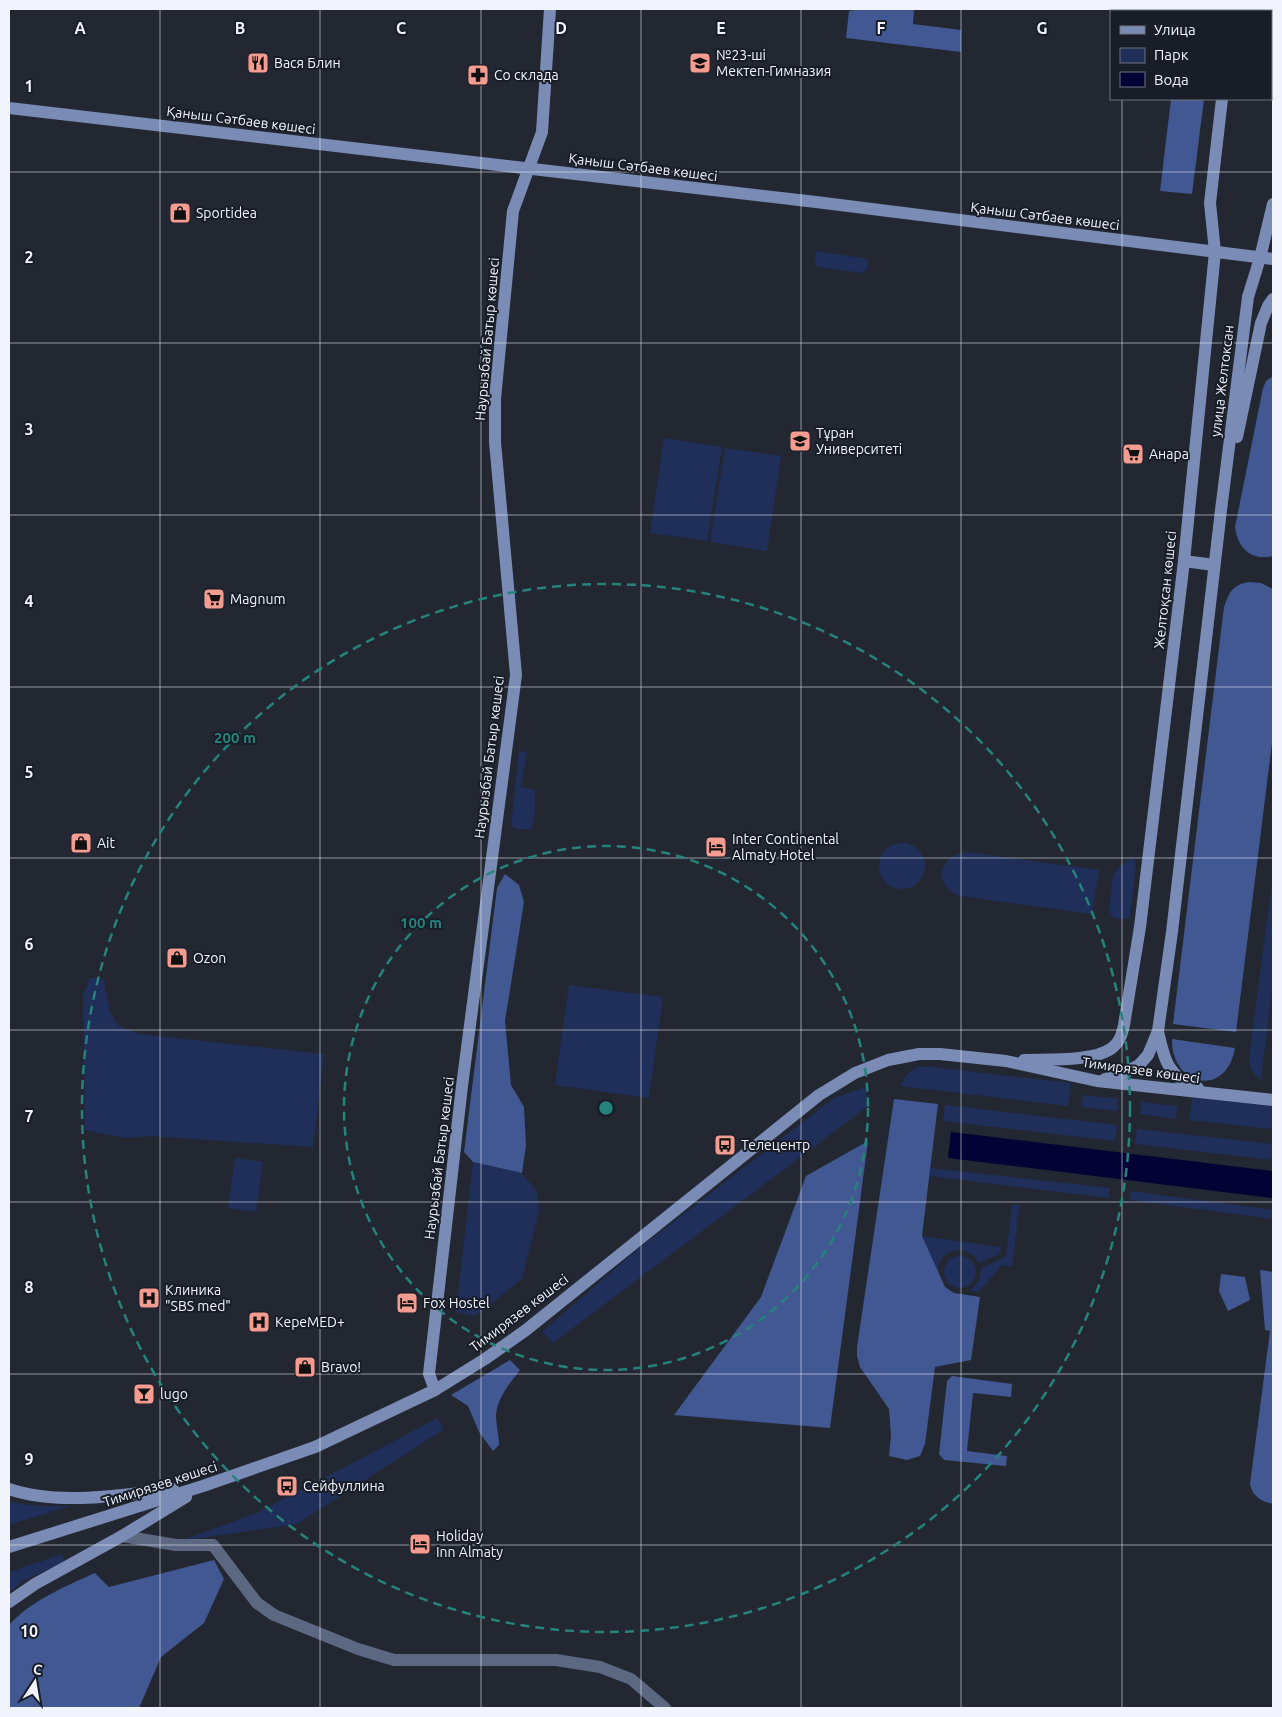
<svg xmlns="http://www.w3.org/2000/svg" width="1282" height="1717" font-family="Ubuntu,sans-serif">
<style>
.green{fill:#1f2f5a}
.forest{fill:#425892}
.water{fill:#020234}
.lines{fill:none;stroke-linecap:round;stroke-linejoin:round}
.street{stroke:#5c6782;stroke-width:12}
.secondary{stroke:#7a8cb5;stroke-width:12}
.grid{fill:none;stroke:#f1f4fc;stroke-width:1;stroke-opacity:0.55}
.ring{fill:none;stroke:#26837c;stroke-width:2.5;stroke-dasharray:9 6}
.labels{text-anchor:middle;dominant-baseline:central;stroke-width:4;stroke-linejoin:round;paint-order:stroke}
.poi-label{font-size:14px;fill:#f1f4fc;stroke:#181d28;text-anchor:start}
.street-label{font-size:14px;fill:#f1f4fc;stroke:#181d28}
.grid-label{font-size:16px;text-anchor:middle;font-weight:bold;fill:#f1f4fc;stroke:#181d28;stroke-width:4;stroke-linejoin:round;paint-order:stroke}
.centre{fill:#26837c;stroke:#181d28;stroke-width:2.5}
.ring-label{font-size:15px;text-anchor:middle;font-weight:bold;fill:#26837c;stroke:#181d28;stroke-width:4;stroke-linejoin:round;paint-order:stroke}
</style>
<rect width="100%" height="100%" fill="#222732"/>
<!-- green -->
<g class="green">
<path d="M816,251L868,259L867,269L863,273L817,267L815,262Z"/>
<path d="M664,438L722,447L707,541L650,533Z"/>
<path d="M725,448L781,456L767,551L710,542Z"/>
<path d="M519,751L527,752L521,787L535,790V810L532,829H518L511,827Z"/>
<circle cx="902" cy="866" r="23"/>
<path d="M967,852L1099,870L1092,914L960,896C931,885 939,855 967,852Z"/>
<path d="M1131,858L1135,860L1136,865L1130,918L1122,919L1114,918L1109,912L1113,875L1120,866Z"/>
<path d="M1273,875V982L1261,1080C1252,1073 1250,1069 1249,1058Z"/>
<path d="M90,978H98L104,980L110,1012L119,1026L139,1034L324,1054L313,1147L151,1136L125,1138L85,1130L83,996Z"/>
<path d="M569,985L663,997L649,1098L555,1085Z"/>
<path d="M919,1067H932L1071,1083L1068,1106L900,1086C905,1076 909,1071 919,1067Z"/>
<path d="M866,1087L867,1107L553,1343L542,1332L638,1249L834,1098Z"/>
<path d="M1083,1095L1118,1099L1117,1111L1081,1107Z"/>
<path d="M1192,1098L1273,1106V1129L1189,1120Z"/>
<path d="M1141,1102L1177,1106L1176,1119L1140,1114Z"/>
<path d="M945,1105L1117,1125L1115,1141L943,1121Z"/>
<path d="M1137,1129L1273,1144V1160L1135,1144Z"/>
<path d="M235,1158L263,1162L256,1212L228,1208Z"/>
<path d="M473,1162L522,1173L537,1192L539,1211L522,1279L475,1316L456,1312Z"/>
<path d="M930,1168L1110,1188L1109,1198L929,1176Z"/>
<path d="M1131,1191L1273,1210V1219L1129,1200Z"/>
<path d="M1012,1205H1019L1020,1207L1018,1211L1019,1215L1016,1219L1018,1224L1016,1227C1018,1234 1013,1240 1015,1247L1013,1250L1015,1255L1012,1258L1013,1263L1011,1267L1002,1265L979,1292L970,1291L980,1279L981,1268L1006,1257Z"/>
<path d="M922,1236L1001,1247L1000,1254L979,1263C968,1242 937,1248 938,1273Z"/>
<circle cx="960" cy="1272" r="16"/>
<path d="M438,1418L443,1430L297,1524L180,1541L257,1513Z"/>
<path d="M9,1502L39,1506H71L9,1525Z"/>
<path d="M63,1554L64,1562L25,1580L9,1592V1572Z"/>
</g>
<!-- forest -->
<g class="forest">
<path d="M861,9H914L913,24L961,30V52L846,38L849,11Z"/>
<path d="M1171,99H1204L1192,194L1160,191Z"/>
<path d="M1273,376V556C1250,561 1238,548 1235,527L1263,388L1266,381Z"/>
<path d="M1250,582L1261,583L1273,589V735L1236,1032L1173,1024L1224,607C1229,592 1233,584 1250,582Z"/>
<path d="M505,874L519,885L524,902L505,1021L511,1085L524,1107L526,1145L522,1173L473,1162L464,1152L497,888Z"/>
<path d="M1172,1039L1235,1048C1226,1099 1171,1086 1172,1039Z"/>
<path d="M894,1099L938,1104L922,1236L945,1287L954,1293L980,1297L971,1360L935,1367L925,1444L920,1456L907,1460L889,1456L891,1435L889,1409L860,1367L857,1356V1347Z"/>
<path d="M868,1141L830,1428L674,1415L761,1297L806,1176Z"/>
<path d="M1260,1270L1273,1272V1504C1262,1502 1252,1496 1250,1484L1270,1331L1265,1330Z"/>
<path d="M1221,1274L1245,1277L1250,1300L1228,1311L1219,1291Z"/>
<path d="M510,1360L520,1370C510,1383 497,1398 496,1416C496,1425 499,1435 499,1445L493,1451L479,1432L468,1406L451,1395Z"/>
<path d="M952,1376L1012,1384L1011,1397L973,1393L967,1451L1007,1456L1006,1466L944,1460L939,1454L947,1381Z"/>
<path d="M214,1560L224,1579L204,1623L161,1657L139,1708H9V1625C32,1600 64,1587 95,1573L109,1587Z"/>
</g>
<!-- water -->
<path class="water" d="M951,1132L1273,1171V1198L948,1158Z"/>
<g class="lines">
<!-- street -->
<path class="street" d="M122,1536L176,1545H213L257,1603L274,1615L358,1649L394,1660H556L600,1667L631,1679L665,1708"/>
<!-- secondary -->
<g class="secondary">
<path d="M1233,11V9"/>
<path d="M9,108L816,202L1273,259"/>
<path d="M1237,437L1261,323L1268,306L1273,299"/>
<path d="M1184,561L1214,565"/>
<path d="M1158,1031C1164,1059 1168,1078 1198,1088"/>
<path d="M1024,1060C1046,1059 1094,1062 1112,1048C1120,1042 1122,1034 1124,1025L1140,927L1184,561L1215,252L1210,203L1222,99"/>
<path d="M1105,1079L1120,1075L1139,1065L1148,1055L1158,1031L1172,932L1221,510L1248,297L1260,258L1273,204"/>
<path d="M435,1390L429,1374L462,1086L516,675L495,442V399L513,211L542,132L550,9"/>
<path d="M9,1489C58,1506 122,1495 173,1489"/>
<path d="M9,1547L203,1486L315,1447L435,1390L485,1359L526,1330L819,1095L855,1073L888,1060L919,1054H940L1006,1061L1097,1081L1273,1100"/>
<path d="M9,1602L35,1584L122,1536L186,1497"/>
</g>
</g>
<!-- grid -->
<path class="grid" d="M160,9V1708M320,9V1708M481,9V1708M641,9V1708M801,9V1708M961,9V1708M1122,9V11M1122,99V1708M9,172H1273M9,343H1273M9,515H1273M9,687H1273M9,858H1273M9,1030H1273M9,1202H1273M9,1374H1273M9,1545H1273"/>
<!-- distance rings -->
<g class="ring">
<circle cx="606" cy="1108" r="262"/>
<circle cx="606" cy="1108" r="524"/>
</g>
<!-- icons -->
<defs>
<g id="restaurant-square" transform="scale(1.125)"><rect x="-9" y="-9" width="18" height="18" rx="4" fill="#f59c91" stroke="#181d28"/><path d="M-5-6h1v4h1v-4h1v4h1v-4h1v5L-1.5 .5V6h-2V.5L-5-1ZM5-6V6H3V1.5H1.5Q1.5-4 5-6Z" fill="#111"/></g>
<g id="school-square" transform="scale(1.125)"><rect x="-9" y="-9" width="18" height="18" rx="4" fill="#f59c91" stroke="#181d28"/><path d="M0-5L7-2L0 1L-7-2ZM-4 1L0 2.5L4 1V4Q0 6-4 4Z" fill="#111"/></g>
<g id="pharmacy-square" transform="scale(1.125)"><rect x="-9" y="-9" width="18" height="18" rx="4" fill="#f59c91" stroke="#181d28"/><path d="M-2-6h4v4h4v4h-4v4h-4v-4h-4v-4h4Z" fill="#111"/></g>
<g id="shop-square" transform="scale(1.125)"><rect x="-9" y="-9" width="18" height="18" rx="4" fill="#f59c91" stroke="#181d28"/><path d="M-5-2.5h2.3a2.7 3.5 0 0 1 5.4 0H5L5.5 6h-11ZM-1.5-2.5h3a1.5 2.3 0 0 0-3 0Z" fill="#111"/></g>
<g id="university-square" transform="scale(1.125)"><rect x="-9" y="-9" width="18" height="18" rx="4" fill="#f59c91" stroke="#181d28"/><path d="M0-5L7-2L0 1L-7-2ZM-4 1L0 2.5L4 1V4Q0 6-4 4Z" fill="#111"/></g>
<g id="supermarket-square" transform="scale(1.125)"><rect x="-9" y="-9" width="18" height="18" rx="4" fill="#f59c91" stroke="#181d28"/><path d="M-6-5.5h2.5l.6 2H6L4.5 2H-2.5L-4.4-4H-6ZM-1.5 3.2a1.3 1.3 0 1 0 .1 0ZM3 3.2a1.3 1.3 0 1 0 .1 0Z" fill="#111"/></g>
<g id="hotel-square" transform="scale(1.125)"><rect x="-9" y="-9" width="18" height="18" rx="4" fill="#f59c91" stroke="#181d28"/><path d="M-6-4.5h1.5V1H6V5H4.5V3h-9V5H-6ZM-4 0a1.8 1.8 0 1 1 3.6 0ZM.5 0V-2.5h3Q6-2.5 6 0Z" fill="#111"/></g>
<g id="bus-square" transform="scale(1.125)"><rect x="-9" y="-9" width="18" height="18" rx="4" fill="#f59c91" stroke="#181d28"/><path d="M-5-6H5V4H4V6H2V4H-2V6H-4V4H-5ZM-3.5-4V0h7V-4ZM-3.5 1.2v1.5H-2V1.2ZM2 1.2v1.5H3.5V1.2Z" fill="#111"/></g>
<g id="hospital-square" transform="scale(1.125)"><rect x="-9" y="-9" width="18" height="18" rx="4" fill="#f59c91" stroke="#181d28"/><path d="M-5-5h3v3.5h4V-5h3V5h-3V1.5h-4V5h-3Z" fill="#111"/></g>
<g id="bar-square" transform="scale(1.125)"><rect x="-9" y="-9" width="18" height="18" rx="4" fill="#f59c91" stroke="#181d28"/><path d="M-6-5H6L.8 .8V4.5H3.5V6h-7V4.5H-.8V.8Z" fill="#111"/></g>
</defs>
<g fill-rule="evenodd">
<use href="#restaurant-square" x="258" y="63"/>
<use href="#school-square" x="700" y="63"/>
<use href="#pharmacy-square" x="478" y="75"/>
<use href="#shop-square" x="180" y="213"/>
<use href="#university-square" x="800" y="441"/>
<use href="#supermarket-square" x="1133" y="454"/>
<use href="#supermarket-square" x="214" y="599"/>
<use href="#shop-square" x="81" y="843"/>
<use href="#hotel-square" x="716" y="847"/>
<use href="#shop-square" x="177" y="958"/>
<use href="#bus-square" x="725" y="1145"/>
<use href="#hospital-square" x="149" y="1298"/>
<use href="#hotel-square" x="407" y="1303"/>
<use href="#hospital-square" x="259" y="1322"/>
<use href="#shop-square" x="305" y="1367"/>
<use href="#bar-square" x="144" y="1394"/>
<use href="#bus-square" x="287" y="1486"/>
<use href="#hotel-square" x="420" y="1544"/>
</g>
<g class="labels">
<!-- poi labels -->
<g class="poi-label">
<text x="716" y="55">№23-ші<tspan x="716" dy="16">Мектеп-Гимназия</tspan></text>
<text x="274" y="63">Вася Блин</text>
<text x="494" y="75">Со склада</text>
<text x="196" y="213">Sportidea</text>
<text x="816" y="433">Тұран<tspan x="816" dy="16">Университеті</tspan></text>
<text x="1149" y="454">Анара</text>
<text x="230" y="599">Magnum</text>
<text x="732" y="839">Inter Continental<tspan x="732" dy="16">Almaty Hotel</tspan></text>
<text x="97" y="843">Ait</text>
<text x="193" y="958">Ozon</text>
<text x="741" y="1145">Телецентр</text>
<text x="165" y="1290">Клиника<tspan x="165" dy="16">"SBS med"</tspan></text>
<text x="423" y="1303">Fox Hostel</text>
<text x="275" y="1322">КереMED+</text>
<text x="321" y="1367">Bravo!</text>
<text x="160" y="1394">lugo</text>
<text x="303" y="1486">Сейфуллина</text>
<text x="436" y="1536">Holiday<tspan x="436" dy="16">Inn Almaty</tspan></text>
</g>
<!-- street labels -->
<g class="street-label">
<text transform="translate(241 120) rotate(7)">Қаныш Сәтбаев көшесі</text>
<text transform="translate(643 167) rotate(7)">Қаныш Сәтбаев көшесі</text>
<text transform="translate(1045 216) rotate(7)">Қаныш Сәтбаев көшесі</text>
<text transform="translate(487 339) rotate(-85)">Наурызбай Батыр көшесі</text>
<text transform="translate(1222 381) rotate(-83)">улица Желтоксан</text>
<text transform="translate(1165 590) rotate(-84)">Желтоқсан көшесі</text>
<text transform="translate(489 757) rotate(-83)">Наурызбай Батыр көшесі</text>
<text transform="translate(1141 1070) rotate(8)">Тимирязев көшесі</text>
<text transform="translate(439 1158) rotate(-83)">Наурызбай Батыр көшесі</text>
<text transform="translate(519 1313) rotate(-37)">Тимирязев көшесі</text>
<text transform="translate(160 1484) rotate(-18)">Тимирязев көшесі</text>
</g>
</g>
<g class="grid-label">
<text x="80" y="34">A</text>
<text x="240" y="34">B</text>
<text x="401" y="34">C</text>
<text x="561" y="34">D</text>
<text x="721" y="34">E</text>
<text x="881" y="34">F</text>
<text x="1042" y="34">G</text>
<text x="29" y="92">1</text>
<text x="29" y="263">2</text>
<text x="29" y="435">3</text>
<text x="29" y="607">4</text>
<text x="29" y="778">5</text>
<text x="29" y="950">6</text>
<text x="29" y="1122">7</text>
<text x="29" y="1293">8</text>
<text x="29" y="1465">9</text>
<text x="29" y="1637">10</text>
</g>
<circle cx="606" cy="1108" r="8" class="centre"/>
<g class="ring-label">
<text x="235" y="743">200 m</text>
<text x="421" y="928">100 m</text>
</g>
<!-- border -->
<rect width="1282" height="1717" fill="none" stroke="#f1f4fc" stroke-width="20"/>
<!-- legend -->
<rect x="1110" y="10" width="162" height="90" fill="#181d28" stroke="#6f737d"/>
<rect x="1120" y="26" width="25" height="8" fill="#7a8cb5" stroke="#6f737d"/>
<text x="1154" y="35" font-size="15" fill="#f1f4fc">Улица</text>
<rect x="1120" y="48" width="25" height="15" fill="#1f2f5a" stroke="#6f737d"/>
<text x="1154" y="60" font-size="15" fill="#f1f4fc">Парк</text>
<rect x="1120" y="72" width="25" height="15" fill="#020234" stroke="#6f737d"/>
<text x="1154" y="85" font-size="15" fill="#f1f4fc">Вода</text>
<!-- north arrow -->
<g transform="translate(35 1682) rotate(12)" stroke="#181d28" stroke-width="4" paint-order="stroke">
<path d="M0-4L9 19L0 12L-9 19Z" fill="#f1f4fc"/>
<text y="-8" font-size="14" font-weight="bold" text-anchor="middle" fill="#f1f4fc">С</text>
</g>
</svg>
